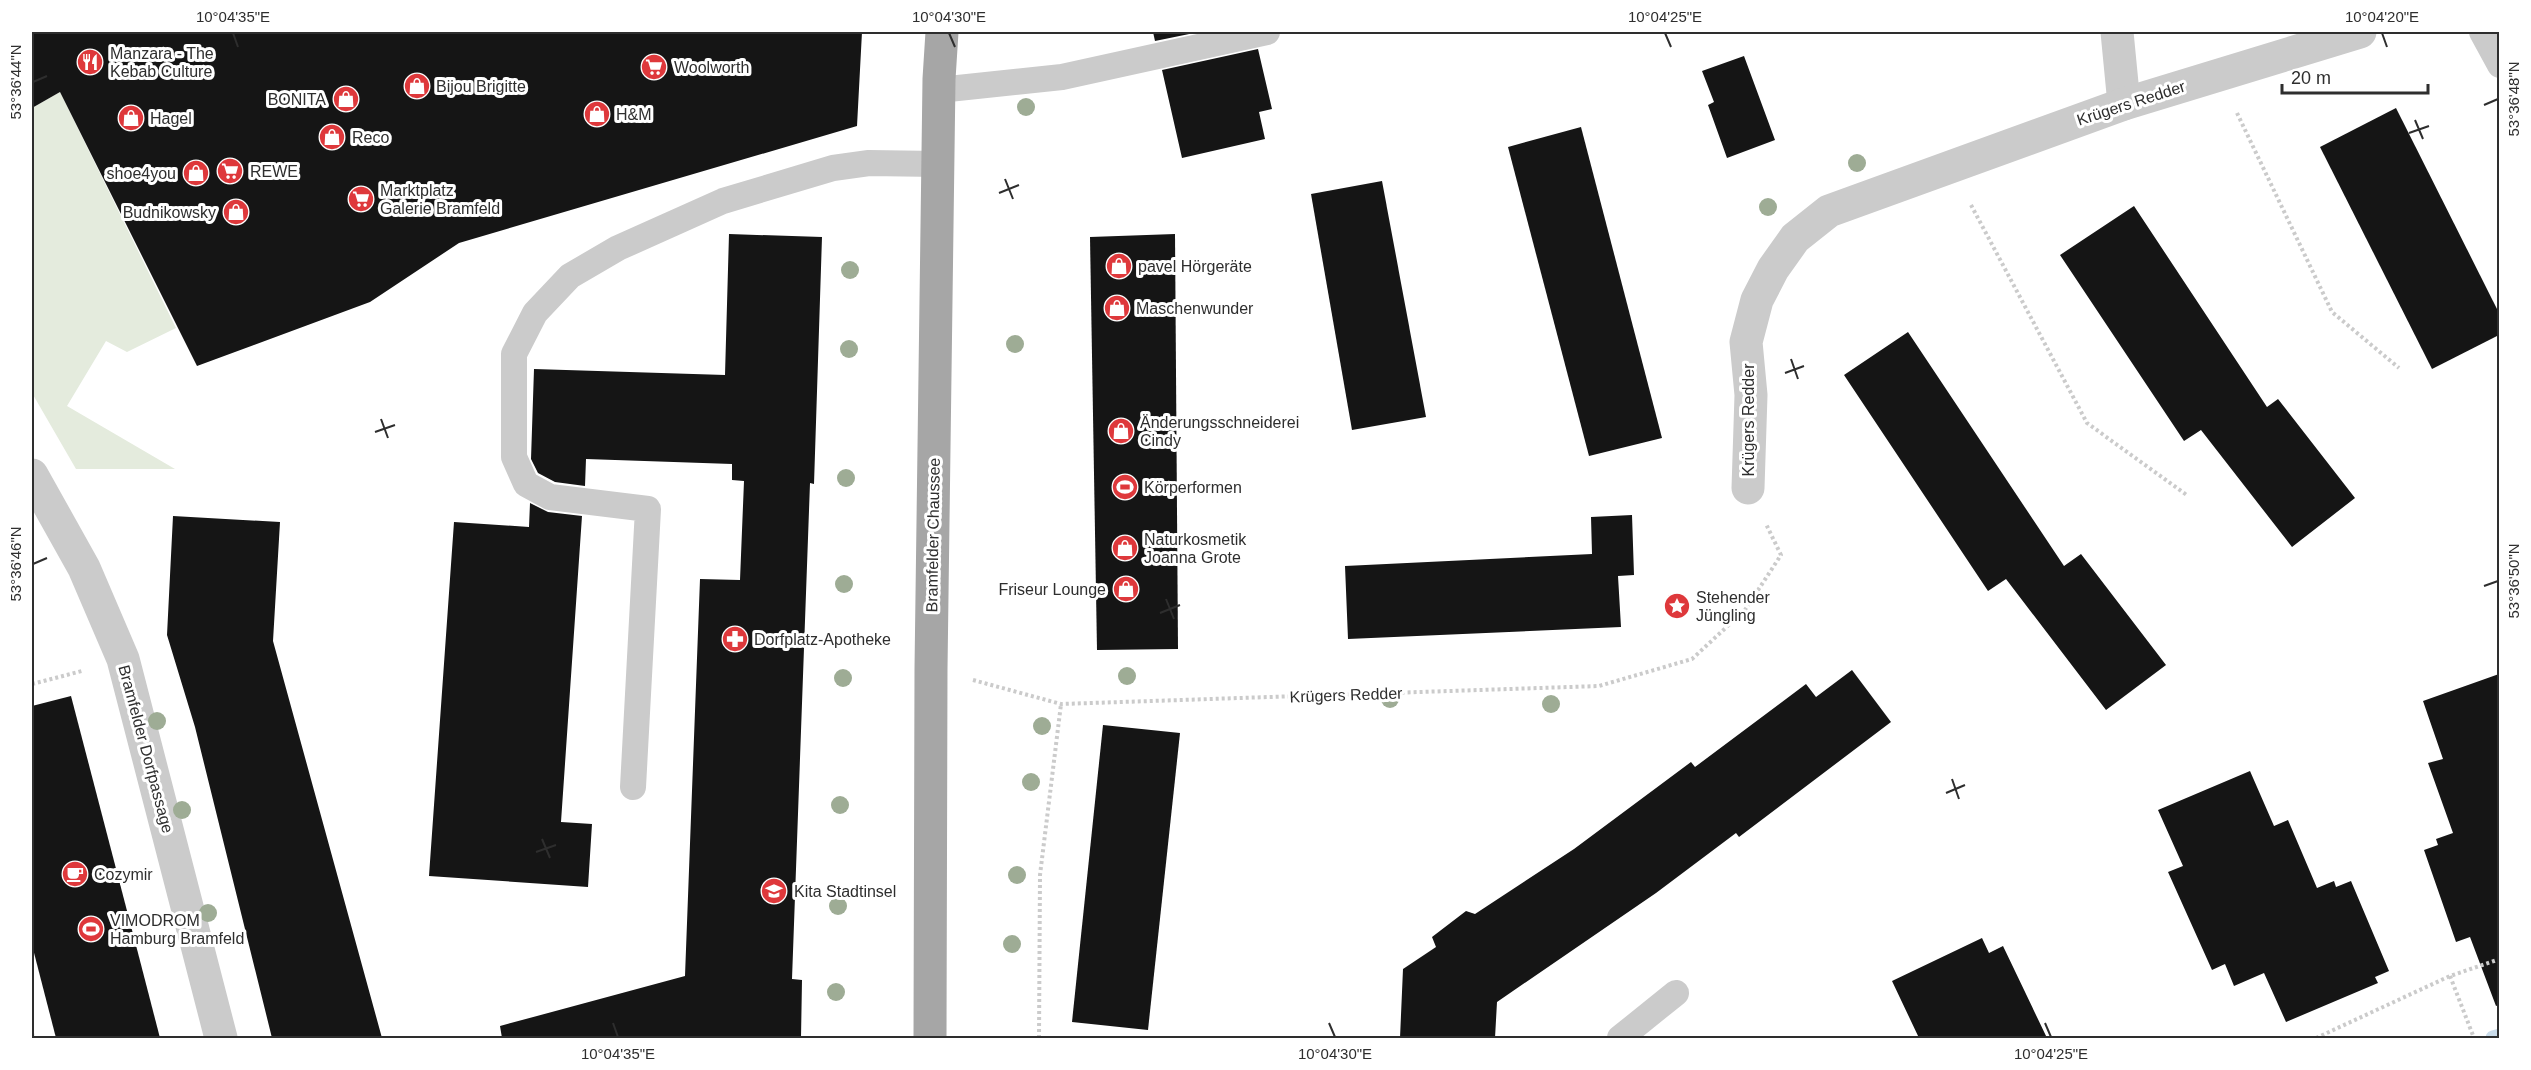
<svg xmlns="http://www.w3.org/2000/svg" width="2531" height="1070" font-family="Arial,sans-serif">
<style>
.green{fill:#e4ebdd}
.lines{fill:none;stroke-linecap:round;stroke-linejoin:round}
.stream{stroke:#cadcea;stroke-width:15}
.building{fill:#151515}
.path{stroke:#cbcbcb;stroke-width:4;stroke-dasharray:3 3;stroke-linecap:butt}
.lane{stroke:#cbcbcb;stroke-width:26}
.street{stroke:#cbcbcb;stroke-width:33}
.primary{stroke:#a6a6a6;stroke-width:33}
.tree{fill:#9eac95}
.ticks{fill:none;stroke:#2e2e2e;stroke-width:2}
.labels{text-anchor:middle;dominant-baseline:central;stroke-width:6;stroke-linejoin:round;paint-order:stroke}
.poi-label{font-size:16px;fill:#2e2e2e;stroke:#fff;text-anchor:start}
.street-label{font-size:16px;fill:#2e2e2e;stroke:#fff}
.neatline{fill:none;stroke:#2e2e2e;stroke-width:2}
.ticks-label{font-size:15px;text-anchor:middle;fill:#2e2e2e}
</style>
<rect width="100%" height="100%" fill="#fff"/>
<!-- green -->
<path class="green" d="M60,92L176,328L127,352L106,341L67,406L175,469H76L32,393V108Z"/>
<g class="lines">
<!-- stream -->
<path class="stream" d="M2493,1038L2500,1036"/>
</g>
<!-- building -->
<g class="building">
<path d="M32,32H862L857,126L459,243L370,302L197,366L60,92L32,108Z"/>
<path d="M1153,32H1199L1155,41Z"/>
<path d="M1258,49L1272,109L1259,112L1265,139L1182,158L1162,70Z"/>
<path d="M1744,56L1775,140L1727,158L1708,105L1714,102L1702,71Z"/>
<path d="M2396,108L2499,313V335L2432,369L2320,147Z"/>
<path d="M1581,127L1662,438L1589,456L1508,147Z"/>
<path d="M1382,181L1426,417L1352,430L1311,194Z"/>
<path d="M2134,206L2267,407L2278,399L2355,498L2292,547L2201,430L2184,441L2060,255Z"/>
<path d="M729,234L822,237L814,484L810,483L792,979L802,980L801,1038H502L500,1026L685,976L700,579L740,580L744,481L732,480V464L586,459L585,486L555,482L538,473L531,459L534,369L725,375Z"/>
<path d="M1175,234L1178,649L1097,650L1090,237Z"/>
<path d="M1908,332L2064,566L2081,554L2166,665L2106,710L2006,579L1988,591L1844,375Z"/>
<path d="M530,503L548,512L582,516L561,822L592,824L588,887L429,876L454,522L529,527Z"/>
<path d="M1632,515L1634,575L1618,576L1621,627L1348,639L1345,566L1592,554L1591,517Z"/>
<path d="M173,516L280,522L273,641L382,1038H272L195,727L167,635Z"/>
<path d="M1852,670L1891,722L1739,837L1736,833L1656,893L1497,1002L1495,1038H1400L1403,969L1436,947L1432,937L1466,911L1475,914L1574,849L1691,762L1695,767L1806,684L1816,697Z"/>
<path d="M2499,674V1005L2496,1006L2470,937L2456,942L2424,850L2438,845L2436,839L2453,833L2428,763L2443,759L2423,701Z"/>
<path d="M71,696L138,953L160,1038H56L32,945V706Z"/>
<path d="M1103,725L1180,733L1148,1030L1072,1022Z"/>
<path d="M2250,771L2274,826L2288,820L2317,888L2334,881L2336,887L2351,881L2389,971L2375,977L2378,983L2286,1022L2264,973L2234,986L2225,964L2212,970L2168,872L2183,866L2158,810Z"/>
<path d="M1982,938L1989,953L2003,946L2047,1038H1919L1892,981Z"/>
</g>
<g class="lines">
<!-- path -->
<g class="path">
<path d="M2237,113L2332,312L2399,368"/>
<path d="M1971,205L2087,423L2188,496"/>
<path d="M973,680L1061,704L1599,686L1692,659L1745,610L1781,555L1766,524"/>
<path d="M32,684L82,671"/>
<path d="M2450,976L2474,1038"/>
<path d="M32,1033L33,1038"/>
<path d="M1039,1038L1040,875L1061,704"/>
<path d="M2316,1038L2450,976L2500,959"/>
</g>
<!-- lane -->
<g class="lane">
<path d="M2482,32L2500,65"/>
<path d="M939,90L1062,77L1267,32"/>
<path d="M633,787L648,509L550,497L526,484L514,457V354L535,313L570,276L618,248L723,201L833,168L869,163L938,164"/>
<path d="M1620,1038L1676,993"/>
</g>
<!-- street -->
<g class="street">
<path d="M2117,32L2124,104"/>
<path d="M32,475L84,568L123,659L221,1038"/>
<path d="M1748,488L1751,395L1746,342L1757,300L1773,269L1795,238L1829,211L2124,104L2360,32"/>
</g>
<!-- primary -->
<path class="primary" d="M930,1038L931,669L939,79L942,32"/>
</g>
<!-- trees -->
<g class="tree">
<circle cx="1026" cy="107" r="9"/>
<circle cx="1857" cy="163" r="9"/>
<circle cx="1768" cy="207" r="9"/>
<circle cx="850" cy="270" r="9"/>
<circle cx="1015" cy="344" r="9"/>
<circle cx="849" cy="349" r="9"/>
<circle cx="846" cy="478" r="9"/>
<circle cx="844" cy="584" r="9"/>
<circle cx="1127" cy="676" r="9"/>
<circle cx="843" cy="678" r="9"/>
<circle cx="1390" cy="699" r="9"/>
<circle cx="1551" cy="704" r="9"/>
<circle cx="157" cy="721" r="9"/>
<circle cx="1042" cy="726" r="9"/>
<circle cx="1031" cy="782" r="9"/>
<circle cx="840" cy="805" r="9"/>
<circle cx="182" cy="810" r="9"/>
<circle cx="1017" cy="875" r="9"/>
<circle cx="838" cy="906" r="9"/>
<circle cx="208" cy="913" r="9"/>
<circle cx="1012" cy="944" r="9"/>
<circle cx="836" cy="992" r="9"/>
</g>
<!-- ticks -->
<path class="ticks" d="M233,33L238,47M949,33L955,47M1665,33L1671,47M2382,33L2387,47M33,82L47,76M2484,105L2498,99M2415,120L2423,139M2409,133L2429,126M1005,179L1013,199M999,193L1019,185M1791,359L1798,379M1785,373L1804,366M381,419L388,438M375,432L395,425M33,564L47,558M2484,586L2498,581M1166,599L1174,619M1160,613L1180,605M1952,779L1959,799M1946,793L1965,785M542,839L550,858M536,852L556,845M613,1023L618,1037M1329,1023L1335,1037M2045,1023L2051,1037"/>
<!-- icons -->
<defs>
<g id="restaurant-disc" transform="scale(1.35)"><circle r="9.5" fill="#de383b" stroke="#fff"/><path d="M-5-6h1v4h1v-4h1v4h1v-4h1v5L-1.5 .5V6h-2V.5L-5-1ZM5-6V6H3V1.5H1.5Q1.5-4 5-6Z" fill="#fff"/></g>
<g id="supermarket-disc" transform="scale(1.35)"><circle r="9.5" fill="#de383b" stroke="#fff"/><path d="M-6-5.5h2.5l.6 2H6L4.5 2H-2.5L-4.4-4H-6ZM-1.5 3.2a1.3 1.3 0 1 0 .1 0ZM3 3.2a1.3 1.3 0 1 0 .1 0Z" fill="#fff"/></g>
<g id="shop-disc" transform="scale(1.35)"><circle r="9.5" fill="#de383b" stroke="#fff"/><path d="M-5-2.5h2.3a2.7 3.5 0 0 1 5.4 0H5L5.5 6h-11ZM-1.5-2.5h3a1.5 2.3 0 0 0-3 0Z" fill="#fff"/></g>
<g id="stadium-disc" transform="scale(1.35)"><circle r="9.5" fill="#de383b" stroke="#fff"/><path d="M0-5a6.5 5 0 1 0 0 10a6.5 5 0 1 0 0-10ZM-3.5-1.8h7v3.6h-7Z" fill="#fff"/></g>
<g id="sight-disc" transform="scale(1.35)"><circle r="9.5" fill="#de383b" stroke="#fff"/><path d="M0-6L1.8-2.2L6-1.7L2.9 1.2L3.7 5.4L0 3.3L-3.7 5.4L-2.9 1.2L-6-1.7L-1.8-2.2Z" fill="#fff"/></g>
<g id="pharmacy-disc" transform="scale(1.35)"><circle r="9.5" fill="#de383b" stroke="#fff"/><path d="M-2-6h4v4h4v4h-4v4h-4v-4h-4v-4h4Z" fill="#fff"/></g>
<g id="cafe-disc" transform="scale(1.35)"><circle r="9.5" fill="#de383b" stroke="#fff"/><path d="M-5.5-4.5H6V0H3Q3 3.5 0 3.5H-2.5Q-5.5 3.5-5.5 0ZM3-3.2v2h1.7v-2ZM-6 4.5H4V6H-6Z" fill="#fff"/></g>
<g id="school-disc" transform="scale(1.35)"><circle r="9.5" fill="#de383b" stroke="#fff"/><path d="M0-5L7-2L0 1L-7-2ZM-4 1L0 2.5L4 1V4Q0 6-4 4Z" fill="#fff"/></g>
</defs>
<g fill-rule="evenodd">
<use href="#restaurant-disc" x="90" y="62"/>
<use href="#supermarket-disc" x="654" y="67"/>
<use href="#shop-disc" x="417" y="86"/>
<use href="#shop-disc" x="346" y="99"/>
<use href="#shop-disc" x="597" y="114"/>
<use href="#shop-disc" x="131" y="118"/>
<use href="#shop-disc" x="332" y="137"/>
<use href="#supermarket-disc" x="230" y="171"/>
<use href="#shop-disc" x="196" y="173"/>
<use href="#supermarket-disc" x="361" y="199"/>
<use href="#shop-disc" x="236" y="212"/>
<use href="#shop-disc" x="1119" y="266"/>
<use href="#shop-disc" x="1117" y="308"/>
<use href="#shop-disc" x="1121" y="431"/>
<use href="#stadium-disc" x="1125" y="487"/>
<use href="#shop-disc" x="1125" y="548"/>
<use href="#shop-disc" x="1126" y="589"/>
<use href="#sight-disc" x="1677" y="606"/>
<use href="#pharmacy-disc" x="735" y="639"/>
<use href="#cafe-disc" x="75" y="874"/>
<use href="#school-disc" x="774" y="891"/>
<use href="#stadium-disc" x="91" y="929"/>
</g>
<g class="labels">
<!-- poi labels -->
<g class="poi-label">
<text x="110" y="53">Manzara - The<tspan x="110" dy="18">Kebab Culture</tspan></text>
<text x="674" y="67">Woolworth</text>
<text x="436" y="86">Bijou Brigitte</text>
<text x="326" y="99" text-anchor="end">BONITA</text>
<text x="616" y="114">H&amp;M</text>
<text x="150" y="118">Hagel</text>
<text x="352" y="137">Reco</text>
<text x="250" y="171">REWE</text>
<text x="176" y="173" text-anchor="end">shoe4you</text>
<text x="380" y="190">Marktplatz<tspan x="380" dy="18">Galerie Bramfeld</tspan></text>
<text x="216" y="212" text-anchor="end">Budnikowsky</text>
<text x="1138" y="266">pavel Hörgeräte</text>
<text x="1136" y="308">Maschenwunder</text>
<text x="1140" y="422">Änderungsschneiderei<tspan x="1140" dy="18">Cindy</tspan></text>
<text x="1144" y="487">Körperformen</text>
<text x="1144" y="539">Naturkosmetik<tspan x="1144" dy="18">Joanna Grote</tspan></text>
<text x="1106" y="589" text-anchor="end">Friseur Lounge</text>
<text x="1696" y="597">Stehender<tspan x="1696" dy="18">Jüngling</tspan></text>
<text x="754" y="639">Dorfplatz-Apotheke</text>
<text x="94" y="874">Cozymir</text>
<text x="794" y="891">Kita Stadtinsel</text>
<text x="110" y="920">VIMODROM<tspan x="110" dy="18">Hamburg Bramfeld</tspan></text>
</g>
<!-- street labels -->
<g class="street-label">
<text transform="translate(2131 103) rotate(-18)">Krügers Redder</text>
<text transform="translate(1748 420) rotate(-90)">Krügers Redder</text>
<text transform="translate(933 535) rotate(-89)">Bramfelder Chaussee</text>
<text transform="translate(1346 695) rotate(-2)">Krügers Redder</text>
<text transform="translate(146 749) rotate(75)">Bramfelder Dorfpassage</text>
</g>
</g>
<!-- border -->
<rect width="2531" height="1070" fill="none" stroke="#ffffff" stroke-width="66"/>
<!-- scale -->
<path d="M2282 84v9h146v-9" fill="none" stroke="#2e2e2e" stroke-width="3"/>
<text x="2291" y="84" font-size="18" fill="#2e2e2e" stroke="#ffffff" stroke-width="4.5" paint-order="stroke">20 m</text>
<rect x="33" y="33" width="2465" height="1004" class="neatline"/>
<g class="ticks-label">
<text x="233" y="22">10°04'35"E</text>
<text x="949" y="22">10°04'30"E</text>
<text x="1665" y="22">10°04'25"E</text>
<text x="2382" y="22">10°04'20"E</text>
<text transform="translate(16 82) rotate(-90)" y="5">53°36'44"N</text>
<text transform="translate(2514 99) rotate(-90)" y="5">53°36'48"N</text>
<text transform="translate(16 564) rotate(-90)" y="5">53°36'46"N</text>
<text transform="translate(2514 581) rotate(-90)" y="5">53°36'50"N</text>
<text x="618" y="1059">10°04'35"E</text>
<text x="1335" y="1059">10°04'30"E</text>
<text x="2051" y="1059">10°04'25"E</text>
</g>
</svg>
